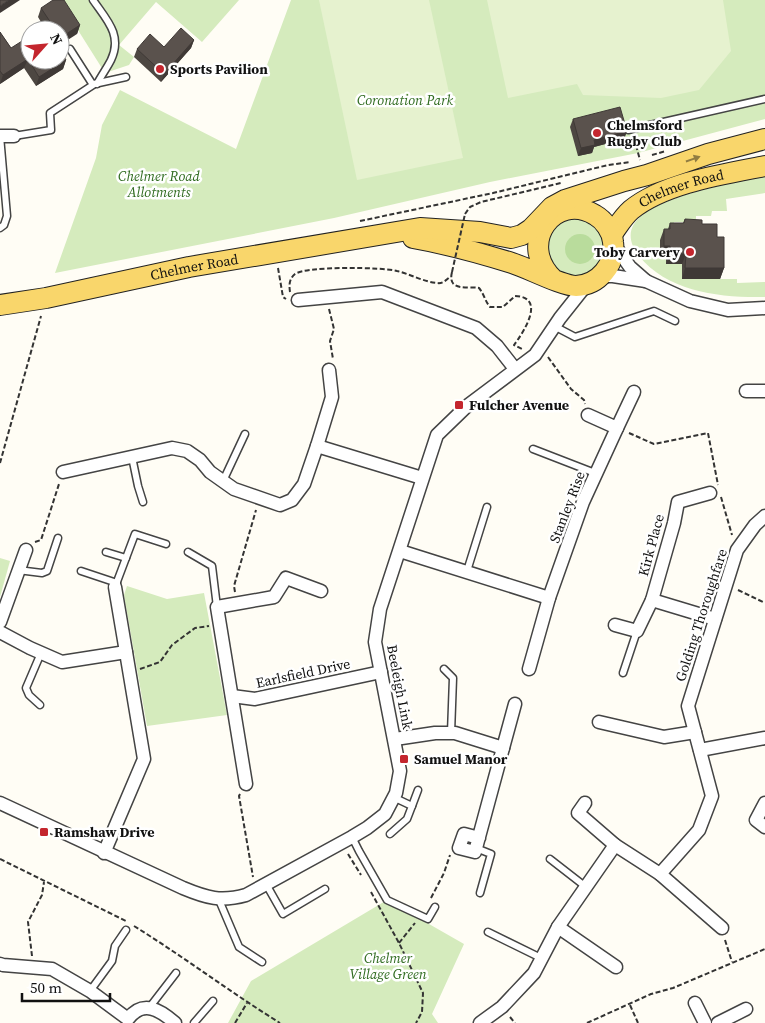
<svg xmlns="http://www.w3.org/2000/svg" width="765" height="1023" font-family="'Source Serif 4',serif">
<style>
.green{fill:#d5ebbd}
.forest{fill:#b9dc9c}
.pitch{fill:#e6f2cf}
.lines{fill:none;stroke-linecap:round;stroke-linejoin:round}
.lane-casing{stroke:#444;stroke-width:9}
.street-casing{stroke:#444;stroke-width:15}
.primary-casing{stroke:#222;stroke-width:22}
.path{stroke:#333;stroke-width:2;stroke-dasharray:5 2.5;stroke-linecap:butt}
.lane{stroke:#fff;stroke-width:6}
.street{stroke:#fff;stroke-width:12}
.primary{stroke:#f9d66b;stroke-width:20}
.path-bridge{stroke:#333;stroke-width:2;stroke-dasharray:5 2.5;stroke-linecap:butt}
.wall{fill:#4d4742}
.shaded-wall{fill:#3f3936}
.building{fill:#5a524d;stroke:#3f3936}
.oneway{fill:#917d42}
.poi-dot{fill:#c4262e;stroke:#fff;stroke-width:2}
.labels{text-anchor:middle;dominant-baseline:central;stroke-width:5;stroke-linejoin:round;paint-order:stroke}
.poi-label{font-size:14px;font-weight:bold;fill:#111;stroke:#fff;text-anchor:start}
.park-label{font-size:14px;font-style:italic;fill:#2f6b1f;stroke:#fff}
.street-label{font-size:14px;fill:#111;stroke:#fff}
</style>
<rect width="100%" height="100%" fill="#fffdf5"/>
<!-- green -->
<g class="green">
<path d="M59,0H239L202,42L156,2L119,45L134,57L129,65L105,73Z"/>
<path d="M291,0H765V119L638,153L490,182L334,218L55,273L96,158L102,125L120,90L236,149Z"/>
<path d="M765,176V193L726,199L727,211H712L711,216H696V222H674L673,234L666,257L682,264V279H737V283L765,282V297C721,298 668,292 639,256C632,247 627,235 634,224C653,196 733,183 765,176Z"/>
<circle cx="576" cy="247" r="29"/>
<path d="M0,558L10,561L0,597Z"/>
<path d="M127,586L167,599L204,593L227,715L147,726L124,595Z"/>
<path d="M387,900L464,944L432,1014L438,1023H228L251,981Z"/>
</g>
<!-- forest -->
<circle class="forest" cx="580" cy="249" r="15"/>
<!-- pitch -->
<g class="pitch">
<path d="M319,0H429L463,158L357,180Z"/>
<path d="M487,0H723L731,51L699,90L661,98L583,95L577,84L508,98Z"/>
</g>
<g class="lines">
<!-- lane casing -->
<g class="lane-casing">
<g id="lane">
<path d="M93,0C106,19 123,35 111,60C107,68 101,76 97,84"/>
<path d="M94,84L126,77"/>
<path d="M628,130L765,99"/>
<path d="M14,136L51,130L50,113L93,85L70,49"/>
<path d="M0,228L4,225L7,216L0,136"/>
<path d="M554,326L575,337L654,311L675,321"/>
<path d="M533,449L595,473"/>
<path d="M132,457L138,486L143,502"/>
<path d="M223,481L245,434"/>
<path d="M106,552L126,558"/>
<path d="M188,552L212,566L217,607"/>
<path d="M18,570L42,573L47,571L58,538"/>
<path d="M81,571L117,583"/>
<path d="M467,571L487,507"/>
<path d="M115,587L135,534L166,544"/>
<path d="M444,669L453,678L451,733"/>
<path d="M623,673L637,631"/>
<path d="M40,705L29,695L26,688L41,653"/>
<path d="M412,806L418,790"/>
<path d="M390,834L407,819L412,806L393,797"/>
<path d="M352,837L359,851L387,900L428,919L435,907"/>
<path d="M476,848L491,854L480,893"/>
<path d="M550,859L586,887"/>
<path d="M266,884L283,914L325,889"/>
<path d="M219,900L239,947L262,962"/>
<path d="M488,932L541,958"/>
<path d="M90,991L112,961L115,946L126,930"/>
<path d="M149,1008L176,973"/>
<path d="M194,1023L213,1001"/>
</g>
</g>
<!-- street casing -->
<g class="street-casing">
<g id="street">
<path d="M0,136H14"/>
<path d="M613,243L630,267L646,281"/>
<path d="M601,276H613L646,281L690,301L728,310L765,308"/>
<path d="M298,300L382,292L476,328L497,346L515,369"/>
<path d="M746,391H765"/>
<path d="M617,428L634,392"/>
<path d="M317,446L332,397L329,370"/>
<path d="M63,472L172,448L187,451L200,460L210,472L234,489L280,505L292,500L304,484L317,446L422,478"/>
<path d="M710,493L678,502L674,523L652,600L715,619"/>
<path d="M400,551L549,598"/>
<path d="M115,587L126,652"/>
<path d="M0,622L26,550"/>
<path d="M615,625L637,631L652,600"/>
<path d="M0,632L30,648L62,662L126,652L144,759L104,853"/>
<path d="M529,669L549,598L583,502L617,428L588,415"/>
<path d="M232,696L255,699L381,672"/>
<path d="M599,722L664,737L695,732"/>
<path d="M395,739L435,733H455L503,748L515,704"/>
<path d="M700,750L765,738"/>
<path d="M246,784L217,607L274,597L286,578L321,591"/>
<path d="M0,803L183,888C207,898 221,902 246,895L352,837L367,828L385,814L396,793L400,771L375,642L380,609L437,435L467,406L535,355L560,318L587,284"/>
<path d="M585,803L578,813L615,845"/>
<path d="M765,803L756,820L765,827"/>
<path d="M479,838L464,834L459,848L475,852L476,848L503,748"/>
<path d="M660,874L722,928"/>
<path d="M558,927L616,967"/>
<path d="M0,964L3,965L52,969L90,991L128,1019C143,999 160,1010 175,1023"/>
<path d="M695,1003L705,1023"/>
<path d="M480,1023L502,1007L534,973L558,927L615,845L660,874L699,830L712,796L688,706L737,550L755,525L765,516"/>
<path d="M718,1023L746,1009"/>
</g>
</g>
<!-- primary casing -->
<g class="primary-casing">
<g id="primary">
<path id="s1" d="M612,234C618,226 623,217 631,210C664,183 724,174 765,166"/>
<path d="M413,238C447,244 480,253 512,263C528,268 562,286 576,286C599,285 616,264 613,242C612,231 604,220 595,215C555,191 516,243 553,279"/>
<path id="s2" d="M0,305L46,298L189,267L420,228L480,232L511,238L522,235L531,229L552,207L565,200L624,181L647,175L708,154L765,139"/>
</g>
</g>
<!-- path -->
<g class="path">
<path d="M634,138L640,160"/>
<path d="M652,155L666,151"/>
<path d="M465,214L470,207L481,202L561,183"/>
<path d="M360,221L493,193L608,165L631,162"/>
<path d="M278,268L283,297L286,299"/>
<path d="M452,272C447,292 468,286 479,288C484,294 485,301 490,307H503L515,296C547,297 523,333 514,345L522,349"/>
<path d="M290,292C289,285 289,279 295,274C306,266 382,267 397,271C410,274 424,282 437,283C443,284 446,280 450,277"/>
<path d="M329,309L334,329L330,341L333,359"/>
<path d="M548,357L571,389L584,400L585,404"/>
<path d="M629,433L654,444L708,433L718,485"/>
<path d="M0,463L41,316"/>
<path d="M721,497L732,535"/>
<path d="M35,542L41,540L59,484"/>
<path d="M738,590L765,603"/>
<path d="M235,592L234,586L256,510"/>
<path d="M140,669L160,662L172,645L195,628L209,626"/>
<path d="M240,794L239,796L253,877"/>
<path d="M348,854L361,875"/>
<path d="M0,859L126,921"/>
<path d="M371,892L399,943L423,993L422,1012L416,1023"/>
<path d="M431,898L444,873L450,855"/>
<path d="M134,926C184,957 230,992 280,1023"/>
<path d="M725,940L732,962"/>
<path d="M399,943L415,923"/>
<path d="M32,956L28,922L42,895L44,882"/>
<path d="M630,1005L638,1023"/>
<path d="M510,1017L515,1023"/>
<path d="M235,1023L247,1003"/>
<path d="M587,1023L651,994L673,988L765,949"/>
</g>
<!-- lane -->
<use href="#lane" class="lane"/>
<!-- street -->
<use href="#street" class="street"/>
<!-- primary -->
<use href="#primary" class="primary"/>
<!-- path-bridge -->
<path class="path-bridge" d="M452,272L465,214"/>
</g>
<!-- wall -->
<g class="wall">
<path d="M41,8L80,25L77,34L44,27L38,17Z"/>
<path d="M0,32L11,48L66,60L63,69L36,86L24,68L0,84Z"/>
<path d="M194,40L191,48L161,82L134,57L137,49L164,47Z"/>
<path d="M573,119L627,131L624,139L594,147L592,153L578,156L570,127Z"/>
<path d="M685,219L702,224L717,237L724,268L720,279H682V264H666V257H660V240L664,229H668L670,223H683Z"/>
</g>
<!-- shaded-wall -->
<g class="shaded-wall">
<path d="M9,0H20L0,13V6Z"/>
<path d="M80,25L77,34L60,45V38Z"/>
<path d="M194,40L191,48L161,82L164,74Z"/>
<path d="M28,59L24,68L0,84L3,75Z"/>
<path d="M66,60L63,69L36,86L39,77Z"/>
<path d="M627,131L624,139L594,147L592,153L578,156L581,148L594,140Z"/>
<path d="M664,246H670L666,257H660Z"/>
<path d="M670,254H686L682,264H666Z"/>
<path d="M685,268H724L720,279H682Z"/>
</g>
<!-- building -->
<g class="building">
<path d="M0,0H9L0,6Z"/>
<path d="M53,0H64L80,25L60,38V30H40L51,23L41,8Z"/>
<path d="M181,28L194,40L164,74L137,49L150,34L164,47Z"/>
<path d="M0,32L11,48L30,36V60H60V50L66,60L39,77L28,59L3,75L0,71Z"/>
<path d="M620,107L627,131L594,140L595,145L581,148L573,119Z"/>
<path d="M685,219L702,220V224H717V237H724V268H685L686,254H670V246H664V229H670V223H684Z"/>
</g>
<!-- one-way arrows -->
<defs><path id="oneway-solid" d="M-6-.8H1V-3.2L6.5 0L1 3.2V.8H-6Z" transform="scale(1.25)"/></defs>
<use class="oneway" href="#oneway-solid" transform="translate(693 159) rotate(-19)"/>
<!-- markers -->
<g class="poi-dot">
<circle cx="160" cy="69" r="5"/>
<circle cx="597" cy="133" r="5"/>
<circle cx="690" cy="252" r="5"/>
<rect x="454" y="400" width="10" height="10" rx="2.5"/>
<rect x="399" y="754" width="10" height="10" rx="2.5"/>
<rect x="39" y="827" width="10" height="10" rx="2.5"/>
</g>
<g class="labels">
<!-- poi labels -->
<g class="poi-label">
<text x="170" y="69">Sports Pavilion</text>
<text x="607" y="125">Chelmsford<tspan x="607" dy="16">Rugby Club</tspan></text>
<text x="680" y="252" text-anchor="end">Toby Carvery</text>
<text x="469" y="405">Fulcher Avenue</text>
<text x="414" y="759">Samuel Manor</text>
<text x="54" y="832">Ramshaw Drive</text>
</g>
<!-- park labels -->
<g class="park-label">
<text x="405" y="100">Coronation Park</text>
<text x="159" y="176">Chelmer Road<tspan x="159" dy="16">Allotments</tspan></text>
<text x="388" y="958">Chelmer<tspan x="388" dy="16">Village Green</tspan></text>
</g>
<!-- street labels -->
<g class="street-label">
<text stroke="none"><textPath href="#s1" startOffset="86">Chelmer Road</textPath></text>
<text stroke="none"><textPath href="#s2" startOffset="198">Chelmer Road</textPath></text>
<text transform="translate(567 507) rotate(-69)">Stanley Rise</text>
<text transform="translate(651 545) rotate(-75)">Kirk Place</text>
<text transform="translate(701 615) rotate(-72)">Golding Thoroughfare</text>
<text transform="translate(303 673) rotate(-12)">Earlsfield Drive</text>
<text transform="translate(400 687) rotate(79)">Beeleigh Link</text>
</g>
</g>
<!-- north arrow -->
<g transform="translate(45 45) rotate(63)"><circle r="24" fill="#ffffff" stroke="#a0a0a0"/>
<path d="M0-4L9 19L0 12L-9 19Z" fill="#c4262e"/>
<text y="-8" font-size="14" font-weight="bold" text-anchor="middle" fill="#111111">N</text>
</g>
<!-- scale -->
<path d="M22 993v8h88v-8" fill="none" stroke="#111111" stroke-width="2.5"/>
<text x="30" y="993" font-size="15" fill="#111111" stroke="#ffffff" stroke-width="4" paint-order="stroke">50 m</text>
</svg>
